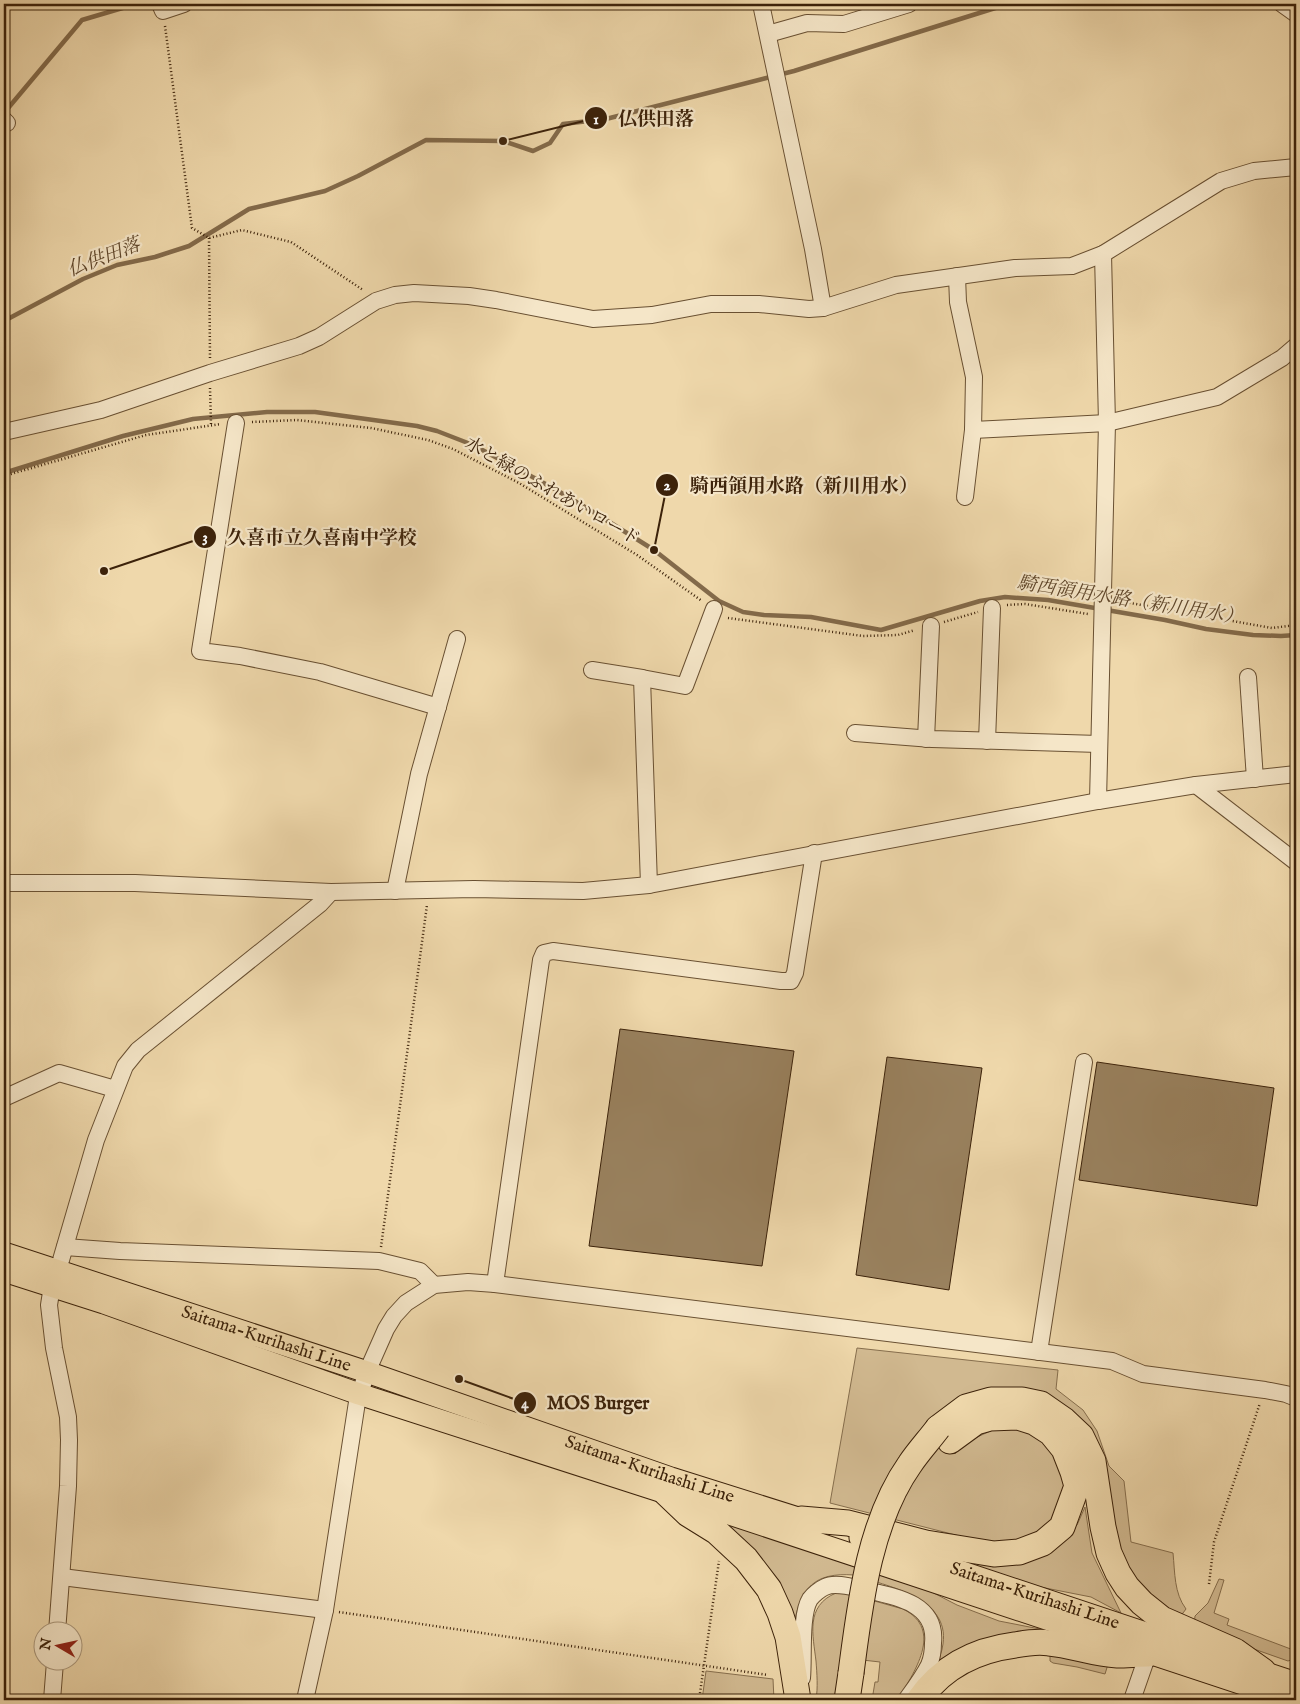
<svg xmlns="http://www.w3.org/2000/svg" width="1300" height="1704" font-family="'IM FELL English','Noto Serif JP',serif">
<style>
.green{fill:#d1b990;stroke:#866e4d}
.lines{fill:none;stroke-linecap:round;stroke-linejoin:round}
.stream{stroke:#836a4a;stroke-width:4.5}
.building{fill:#99815e;stroke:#3c220a}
.minor-casing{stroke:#695032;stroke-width:18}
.major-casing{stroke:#3c220a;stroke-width:23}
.highway-casing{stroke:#3c220a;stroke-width:27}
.path{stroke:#3c220a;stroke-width:2.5;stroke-dasharray:1 2.5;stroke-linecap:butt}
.minor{stroke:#f5e6c8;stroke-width:16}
.major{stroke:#efd8ab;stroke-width:21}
.highway{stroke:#efd8ab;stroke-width:25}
.highway-bridge-casing{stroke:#3c220a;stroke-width:27;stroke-linecap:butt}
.highway-bridge{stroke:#efd8ab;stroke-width:25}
.labels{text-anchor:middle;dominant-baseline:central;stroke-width:4.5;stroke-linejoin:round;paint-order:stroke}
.street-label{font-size:18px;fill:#3c220a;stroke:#f5e6c8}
.water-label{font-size:19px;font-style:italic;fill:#5f462a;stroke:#f5e6c8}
.leader{fill:none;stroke:#3c220a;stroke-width:2}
.callout-dot{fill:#3c220a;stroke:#f5e6c8;stroke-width:2}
.mark-label{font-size:15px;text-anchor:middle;font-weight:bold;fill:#fff}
.callout-label{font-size:19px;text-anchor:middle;font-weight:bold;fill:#3c220a;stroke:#f5e6c8;stroke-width:4.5;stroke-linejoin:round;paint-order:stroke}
</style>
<rect width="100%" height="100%" fill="#efd8ab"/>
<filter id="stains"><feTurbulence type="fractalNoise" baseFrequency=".004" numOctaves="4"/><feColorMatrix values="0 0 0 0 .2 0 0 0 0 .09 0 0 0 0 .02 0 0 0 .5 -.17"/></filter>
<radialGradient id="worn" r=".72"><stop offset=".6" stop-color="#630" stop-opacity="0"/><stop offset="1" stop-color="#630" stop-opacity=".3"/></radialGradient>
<!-- green -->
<g class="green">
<path d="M857,1348L1058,1370L1056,1389L1083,1410L1097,1431L1109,1466L1124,1481L1131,1542L1173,1553C1175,1573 1174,1593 1186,1609L1177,1621L1153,1604L1123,1560L1074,1416L928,1427L955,1454L964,1443L997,1428L1021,1429L1047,1441L1066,1480L1059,1514L1041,1532L1017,1542L991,1544L830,1503Z"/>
<path d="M1085,1507L1092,1553L1121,1613L1091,1597L1020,1583L955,1559L1072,1530L1077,1525Z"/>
<path d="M720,1521L924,1588L957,1605L999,1621L1050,1631L936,1666C939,1659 942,1652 943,1644C950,1597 886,1586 854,1575C814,1572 801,1588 794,1624Z"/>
<path d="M1219,1579L1224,1580L1214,1613L1229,1619L1227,1625L1296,1651L1294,1659L1288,1661L1194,1628L1195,1616L1208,1603Z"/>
<path d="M836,1593H846L903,1609C945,1630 913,1673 898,1700H872L875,1682H878L880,1662L845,1658L840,1700H816C818,1687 817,1674 816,1661C813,1635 805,1606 836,1593Z"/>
<path d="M1050,1651L1109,1661L1105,1674L1077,1667L1053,1663L1050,1661Z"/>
<path d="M706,1671L773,1679L774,1700H702Z"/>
</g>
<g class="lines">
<!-- stream -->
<g class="stream">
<path d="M4,113L82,20L136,4"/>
<path d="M4,321L83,279L117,265L155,257L189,246L249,209L325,191L358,176L426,140L503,141L533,151L550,143L563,124L606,119L794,71L1008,4"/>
<path d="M4,473L123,436L193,419L267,412H315L337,415L417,426L437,431L473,445L553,488L595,513L654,550L719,601L743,612L764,615L811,617L881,630L980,601L1005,597L1048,600L1165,620L1206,629L1253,635L1281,636L1296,635"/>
</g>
</g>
<!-- building -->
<g class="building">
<path d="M620,1029L794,1051L762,1266L589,1246Z"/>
<path d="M887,1057L982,1068L949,1290L856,1275Z"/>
<path d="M1097,1062L1274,1088L1257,1206L1079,1180Z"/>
</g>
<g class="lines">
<!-- minor casing -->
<g class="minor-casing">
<g id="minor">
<path d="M160,4L163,11L184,4"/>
<path d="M761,4L813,249L823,308"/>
<path d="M1282,4L1296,14"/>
<path d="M768,34L807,23L844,24L909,4"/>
<path d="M4,120L7,123"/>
<path d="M957,276L958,302L974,377L973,430L965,497"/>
<path d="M236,423L200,651L240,656L320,672L438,707"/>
<path d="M973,430L1107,423L1217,397L1282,358L1296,346"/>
<path d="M4,432L101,410L210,373L299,346L319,337L376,301L395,295L414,293L469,296L496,300L593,319L652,315L711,304H759L809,309L823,308L896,285L1015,268L1072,266L1103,254L1221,181L1254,171L1296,167"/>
<path d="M592,670L642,678L649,885"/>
<path d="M1248,677L1255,779"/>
<path d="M642,678L685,686L714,609"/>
<path d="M855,733L932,739L1099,744"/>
<path d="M926,739L931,626"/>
<path d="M987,741L992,608"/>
<path d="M1196,785L1296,862"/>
<path d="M1098,801L1107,423L1103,254"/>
<path d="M4,883H135L331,892L474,889L583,891L649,885L1098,801L1196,785L1296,774"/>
<path d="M395,891L419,774L457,639"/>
<path d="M4,1098L59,1073L115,1089"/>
<path d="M65,1247L120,1251L379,1261L420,1271L434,1285"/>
<path d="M495,1284L541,960L544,953L553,951L781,981H791L795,973L814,853"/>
<path d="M1039,1352L1084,1062"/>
<path d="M62,1577L325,1610"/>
<path d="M57,1632L68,1486L69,1440L68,1417L54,1348L49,1305L52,1286L61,1260L96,1140L125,1066L138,1050L320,904L331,892"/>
<path d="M802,1678C804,1658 800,1615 810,1599C813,1595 820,1589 825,1587C837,1581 857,1589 870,1591C899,1597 937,1605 933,1643C933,1650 932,1658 929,1665C923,1677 914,1689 906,1700"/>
<path d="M52,1700L55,1662"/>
<path d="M305,1700L325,1610L357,1402L367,1372L386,1329L394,1316L406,1303L434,1285L468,1282L495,1284L1112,1361L1143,1374L1265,1390L1286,1394L1296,1398"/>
<path d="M1132,1700L1148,1654"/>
</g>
</g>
<!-- major casing -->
<g class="major-casing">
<g id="major">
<path id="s1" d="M4,1253L367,1372L671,1478L817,1524"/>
<path d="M4,1271L104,1303L359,1394L666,1493L1291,1700"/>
<path id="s2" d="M860,1538L1296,1683"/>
</g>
</g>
<!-- highway casing -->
<g class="highway-casing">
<g id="highway">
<path d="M938,1428L966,1407L991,1400H1022L1041,1404L1064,1420L1081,1436L1093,1461L1103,1527L1109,1553L1118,1573L1127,1587L1142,1603L1162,1619L1235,1651L1263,1671"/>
<path d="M666,1493L688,1514L717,1532L746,1559L769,1589L780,1613L788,1637L798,1700"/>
<path d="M801,1519L848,1523L926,1543L994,1554L1019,1552L1043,1543L1062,1527L1077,1486L1073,1472L1064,1449L1051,1433L1034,1422L1018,1417L990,1418L976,1422L950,1441"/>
<path d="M847,1700L851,1673"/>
<path d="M919,1700C942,1667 976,1650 1015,1645C1026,1643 1038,1641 1049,1643C1072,1645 1094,1654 1117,1655C1127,1655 1138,1654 1148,1654"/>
</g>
</g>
<!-- path -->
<g class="path">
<path d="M165,26L192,228L209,238L242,230L291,242L363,290"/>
<path d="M209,238L210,358"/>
<path d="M210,388L211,424"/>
<path d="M252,422L297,420L371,428L428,440L453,449L519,483L637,555L702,601"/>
<path d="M4,476L146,435L221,424"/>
<path d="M1119,601L1272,628L1296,625"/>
<path d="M1007,605L1025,604L1088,614"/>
<path d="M728,618L863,636L898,635L915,630"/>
<path d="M944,622L978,612"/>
<path d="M381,1247L427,905"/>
<path d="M1209,1584L1214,1542L1260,1403"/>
<path d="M339,1612L768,1675"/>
<path d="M699,1700L719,1561"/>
</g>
<!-- minor -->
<use href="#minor" class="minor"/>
<!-- major -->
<use href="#major" class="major"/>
<!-- highway -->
<use href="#highway" class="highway"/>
<!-- highway-bridge casing -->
<g class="highway-bridge-casing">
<path id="highway-bridge" d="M851,1673C860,1604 869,1522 910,1464C918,1452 929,1440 938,1428"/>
</g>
<!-- highway-bridge -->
<use href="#highway-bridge" class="highway-bridge"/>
</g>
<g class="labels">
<!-- street labels -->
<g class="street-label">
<text transform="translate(552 492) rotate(30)">水と緑のふれあいロード</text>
<text stroke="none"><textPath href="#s1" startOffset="276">Saitama-Kurihashi Line</textPath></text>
<text stroke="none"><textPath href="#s1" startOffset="681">Saitama-Kurihashi Line</textPath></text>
<text stroke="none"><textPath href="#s2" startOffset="184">Saitama-Kurihashi Line</textPath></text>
</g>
<!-- water labels -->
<g class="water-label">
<text transform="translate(104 258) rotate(-21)">仏供田落</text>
<text transform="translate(1130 601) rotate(9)">騎西領用水路（新川用水）</text>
</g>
</g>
<!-- callouts -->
<path class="leader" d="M503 141L596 118M654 550L667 485M104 571L205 537M459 1379L525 1403"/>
<g class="callout-dot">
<circle cx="503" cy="141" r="5"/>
<circle cx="654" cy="550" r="5"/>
<circle cx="104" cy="571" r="5"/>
<circle cx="459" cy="1379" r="5"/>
<circle cx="596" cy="118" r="12"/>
<circle cx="667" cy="485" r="12"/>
<circle cx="205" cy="537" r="12"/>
<circle cx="525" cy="1403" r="12"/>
</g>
<g class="mark-label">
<text x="596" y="124">1</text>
<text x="667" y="490">2</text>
<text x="205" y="542">3</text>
<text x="525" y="1408">4</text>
</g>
<g class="callout-label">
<text x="656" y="125">仏供田落</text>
<text x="804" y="492">騎西領用水路（新川用水）</text>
<text x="322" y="544">久喜市立久喜南中学校</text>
<text x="598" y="1409">MOS Burger</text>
</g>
<!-- margin -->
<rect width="1300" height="1704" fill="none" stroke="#efd8ab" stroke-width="20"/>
<rect x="5" y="5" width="1290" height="1694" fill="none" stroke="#3c220a" stroke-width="2.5"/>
<rect x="10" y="10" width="1280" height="1684" fill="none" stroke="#3c220a"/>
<!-- north arrow -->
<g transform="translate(58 1646) rotate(279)"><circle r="24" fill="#f5e6c8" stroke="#ab987c"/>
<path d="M0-4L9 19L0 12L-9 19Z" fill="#8f2418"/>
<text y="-8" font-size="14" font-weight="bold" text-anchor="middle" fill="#3c220a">N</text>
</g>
<rect width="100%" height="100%" filter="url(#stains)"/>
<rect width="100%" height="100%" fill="url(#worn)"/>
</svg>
